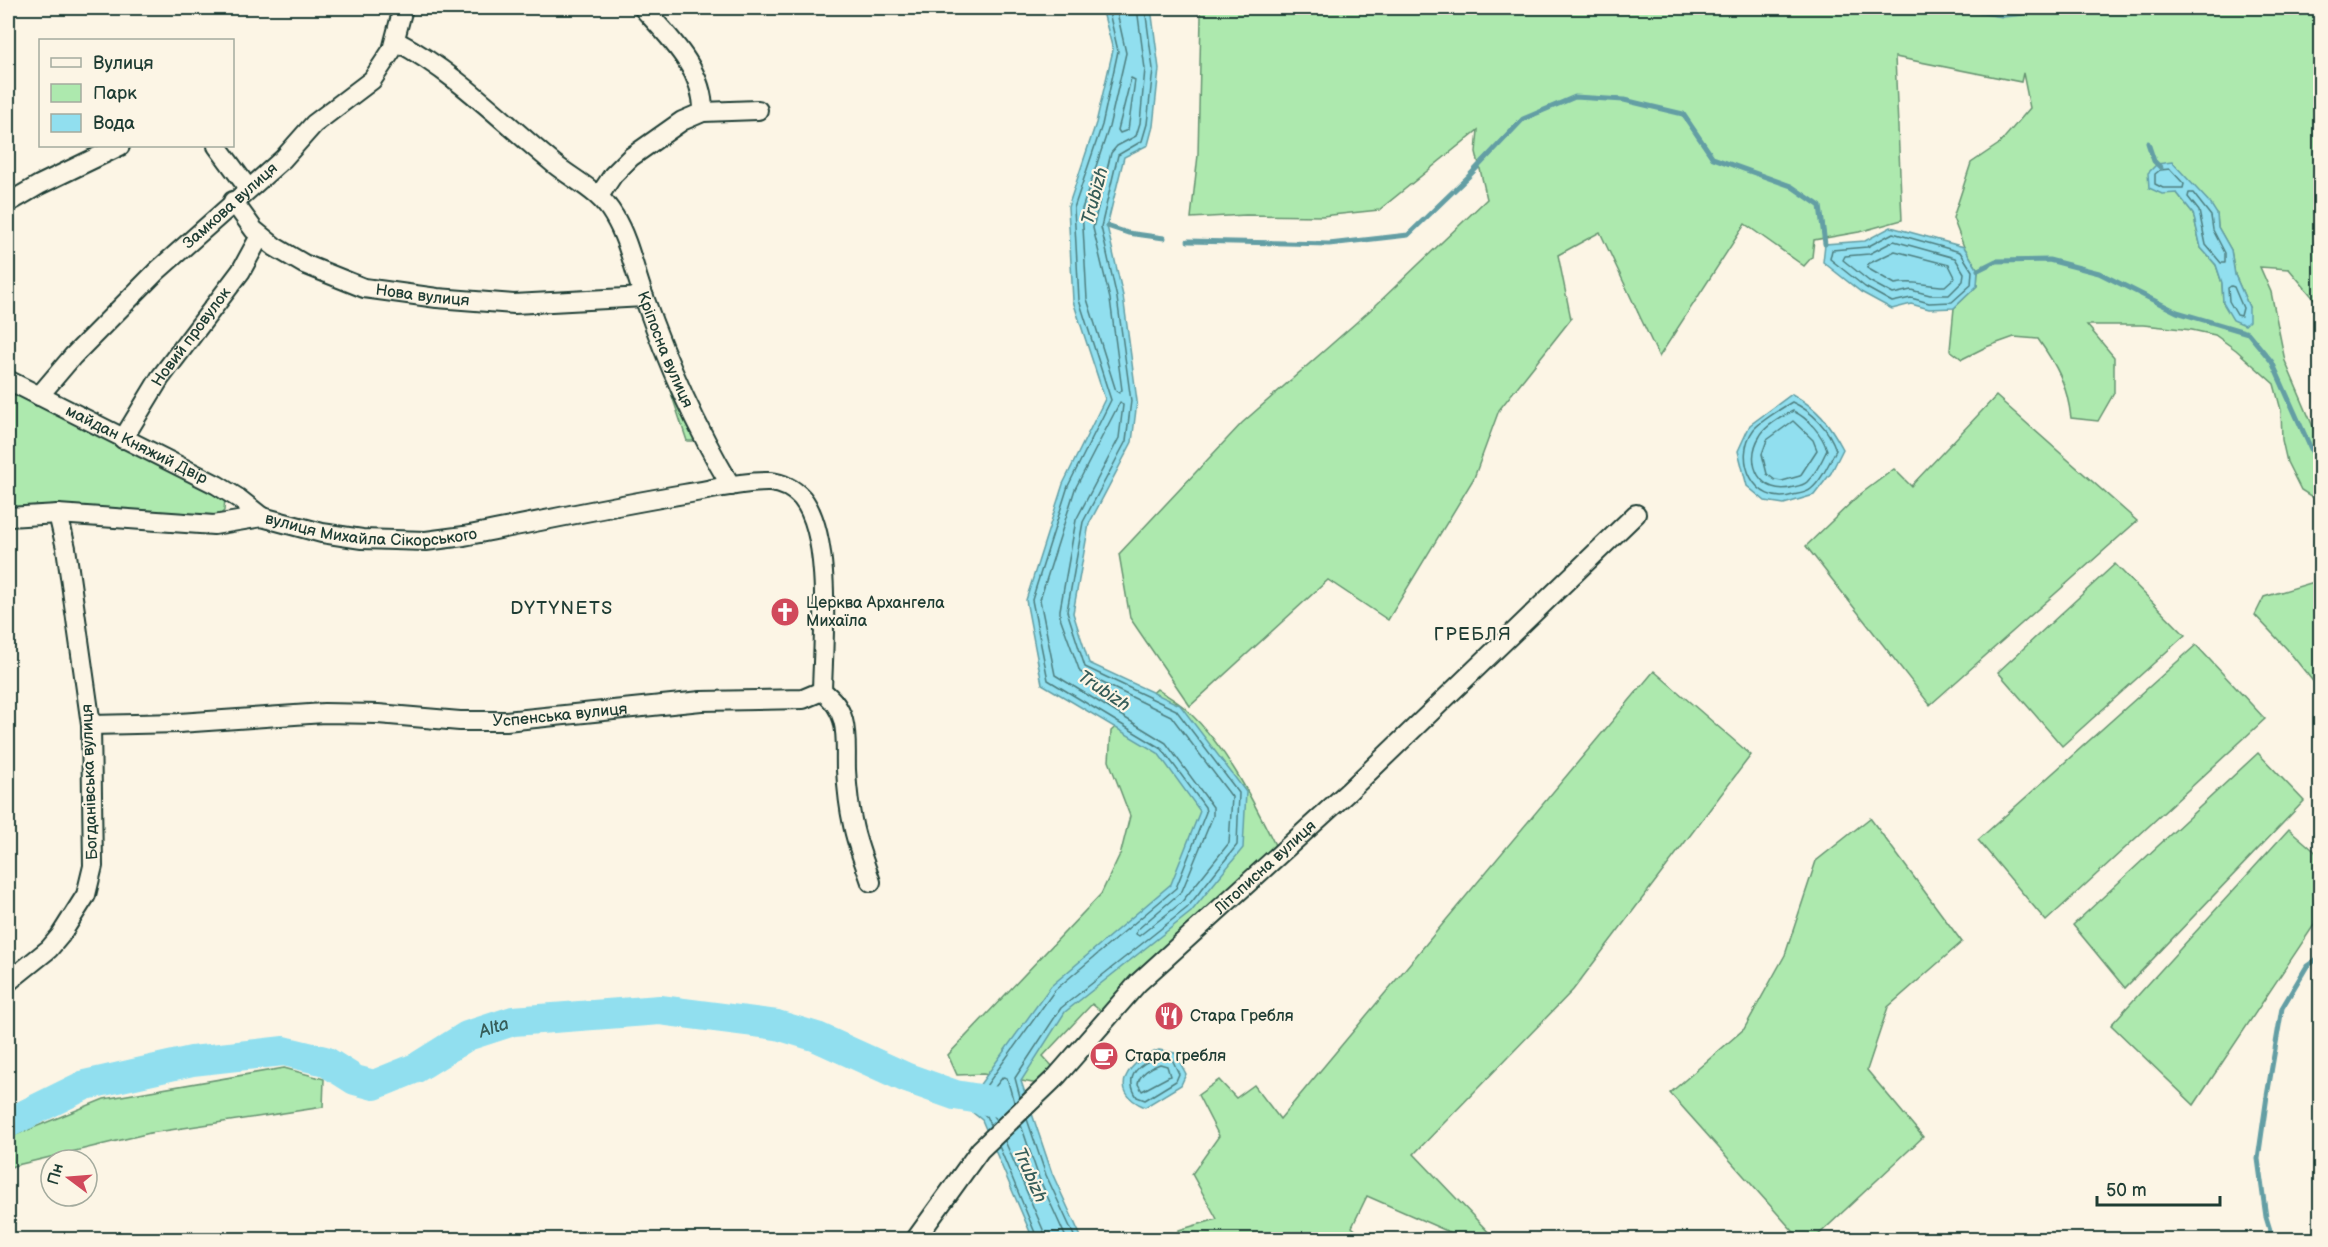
<svg xmlns="http://www.w3.org/2000/svg" width="2328" height="1247" font-family="'Balsamiq Sans',sans-serif">
<style>
.green{fill:#ade9ae;stroke:#669371;stroke-width:1.5;fill-rule:evenodd}
.water{fill:#91dfef;stroke:#639ea4;stroke-width:1.5}
.lines{fill:none;stroke-linecap:round;stroke-linejoin:round}
.shore{stroke:#4d7e7f;stroke-width:1.5}
.stream{stroke:#639ea4;stroke-width:5}
.river{stroke:#91dfef;stroke-width:30}
.minor-casing{stroke:#1f3d34;stroke-width:22}
.minor{stroke:#fcf5e5;stroke-width:18}
.labels{text-anchor:middle;dominant-baseline:central;stroke-width:4.5;stroke-linejoin:round;paint-order:stroke}
.street-label{font-size:16px;fill:#1f3d34;stroke:#fcf5e5}
.poi-label{font-size:16px;fill:#1f3d34;stroke:#fcf5e5;text-anchor:start}
.water-label{font-size:18px;font-style:italic;fill:#365d59;stroke:#fcf5e5}
.neighbourhood-label{font-size:18px;letter-spacing:1.5px;fill:#1f3d34;stroke:#fcf5e5}
</style>
<rect width="100%" height="100%" fill="#fcf5e5"/>
<filter id="ink" filterUnits="userSpaceOnUse"><feTurbulence type="fractalNoise" baseFrequency=".0167" numOctaves="2"/><feDisplacementMap in="SourceGraphic" scale="12" xChannelSelector="R" yChannelSelector="G"/><feConvolveMatrix kernelMatrix="1 2 1 2 8 2 1 2 1" color-interpolation-filters="sRGB"/></filter>
<g filter="url(#ink)">
<!-- green -->
<g class="green">
<path d="M1199,8H2320V306L2289,269L2260,267L2271,292L2285,361L2320,443V502L2301,490L2287,462L2282,440L2281,410L2274,384L2236,350L2215,335L2192,330L2143,325H2087L2114,357V393L2098,421L2071,418C2067,384 2057,366 2038,339L2014,337L1986,347L1962,359L1950,350L1954,308L1977,286L1978,270L1964,247L1953,218L1971,163L1999,144L2030,108L2023,73L2021,82L1895,57L1902,220L1859,232L1814,240L1812,257L1804,266L1745,224L1659,357L1600,232L1558,255L1571,319L1499,410L1474,478L1388,620L1328,580L1190,706L1130,618L1119,554L1242,423L1375,306L1487,199L1476,152L1478,130L1379,210L1322,216L1246,215L1191,218L1198,155L1201,17ZM2177,193L2217,214L2218,227L2231,250L2235,275L2249,307L2223,303L2222,283L2216,265L2201,248L2193,213Z"/>
<path d="M670,384H675L694,438L693,441H687L669,387Z"/>
<path d="M8,388L225,498L224,511L218,516L64,506L41,505L8,509Z"/>
<path d="M1996,396L2137,521L1930,705L1806,546L1858,496L1894,469L1911,486Z"/>
<path d="M2115,564L2185,635L2062,746L1998,672Z"/>
<path d="M2314,582L2320,583V690L2287,649L2255,615L2264,597Z"/>
<path d="M2196,645L2265,719L2046,921L1978,840Z"/>
<path d="M1654,671L1751,755L1573,990L1414,1154L1495,1239H1465L1367,1196L1352,1227L1365,1239H1171L1179,1230L1217,1219L1192,1174L1219,1136L1198,1095L1219,1080L1236,1098L1254,1085L1280,1119Z"/>
<path d="M1157,689C1167,696 1179,702 1188,711C1229,750 1253,801 1278,851L1103,1013L1092,1004L1043,1056L1053,1067L1038,1084L983,1074L957,1075L948,1055L1101,894L1121,852L1130,816L1109,761L1111,731Z"/>
<path d="M2258,753L2304,801L2125,988L2073,925Z"/>
<path d="M1870,818L1962,942L1888,1007L1867,1070L1923,1137L1814,1239H1800L1670,1093L1744,1029L1785,955L1816,861Z"/>
<path d="M2289,829L2320,856V916L2194,1105L2111,1025Z"/>
<path d="M284,1068L324,1079L323,1107L150,1133L13,1166L8,1170V1138L104,1099Z"/>
</g>
<!-- water -->
<g class="water">
<path d="M1102,8H1151L1159,69L1153,126L1148,145L1124,157L1107,226L1123,296L1137,401L1132,442L1089,524L1073,613L1089,663L1180,705L1246,792L1243,848L1191,912L1065,1012L1021,1081L1052,1173L1082,1239H1033L982,1120L957,1100L961,1092L976,1090L1051,986L1171,884L1200,811L1158,753L1042,684L1026,600L1063,484L1105,399L1073,301L1068,207L1096,123L1113,50Z"/>
<path d="M1945,8H2031L2022,15L2003,17Z"/>
<path d="M2172,162L2210,203L2217,214L2218,227L2231,250L2235,275L2249,307V321L2245,325L2233,320L2223,303L2222,283L2216,265L2201,248L2193,213L2177,193L2162,194L2149,188L2148,173L2157,164Z"/>
<path d="M1891,227L1964,247L1978,270L1977,286L1954,308L1929,309L1911,304L1892,309L1861,292L1823,262L1825,244L1865,241Z"/>
<path d="M1792,394C1818,409 1829,423 1843,449L1831,473L1814,495L1784,504L1765,501L1747,486L1738,451L1750,425Z"/>
<path d="M1159,1050L1175,1053L1186,1074L1181,1085L1145,1107C1105,1091 1130,1060 1159,1050Z"/>
</g>
<g class="lines">
<!-- shore -->
<g class="shore">
<path d="M1116,8L1126,53L1109,127L1082,209L1087,299L1116,391L1119,393L1122,390L1110,299L1093,228L1111,153L1117,146L1136,136L1140,123L1145,69L1137,8"/>
<path d="M1131,78L1135,80L1128,130L1120,133L1118,130Z"/>
<path d="M2170,169L2184,184L2183,188H2163L2155,184V174L2160,170Z"/>
<path d="M2189,193H2193L2211,216L2213,230L2225,253V263H2221L2206,245L2199,211L2188,197Z"/>
<path d="M1893,233L1960,252L1972,271L1971,285L1952,302L1929,303L1911,298L1892,302L1865,287L1830,259L1832,250L1867,247Z"/>
<path d="M1894,241L1955,258L1964,273L1963,281L1949,295H1930L1911,290L1893,294L1869,281L1843,260L1845,256L1869,254Z"/>
<path d="M1895,251L1949,265L1955,277L1945,286C1925,286 1915,280 1895,284L1867,268L1868,264Z"/>
<path d="M2231,286L2234,287L2243,308L2241,316L2237,315L2229,301L2228,288Z"/>
<path d="M1120,402L1123,405L1119,438L1076,520L1060,610V617L1080,672L1171,716L1232,797L1229,843L1181,903L1139,936L1136,934L1137,930L1182,891L1213,816V807L1166,743L1055,675L1040,600L1075,489Z"/>
<path d="M1792,402C1812,411 1829,429 1836,450C1829,463 1822,480 1811,489C1807,493 1798,494 1793,495C1754,507 1732,458 1754,429C1761,421 1782,408 1792,402Z"/>
<path d="M1793,411C1808,418 1822,434 1827,450C1822,461 1816,473 1807,482C1804,485 1799,486 1794,487C1761,497 1743,463 1760,436C1765,426 1783,416 1793,411Z"/>
<path d="M1793,421L1813,440L1817,450L1800,476L1782,481L1775,480L1767,474L1762,454L1767,440Z"/>
<path d="M1160,1057L1172,1059L1179,1074L1176,1081L1145,1100L1137,1097C1123,1076 1139,1063 1160,1057Z"/>
<path d="M1160,1064L1167,1066L1170,1076L1142,1091L1138,1084C1139,1074 1151,1067 1160,1064Z"/>
<path d="M1020,1097L1015,1078L1061,1008L1187,908L1237,845L1239,793L1176,710L1085,667L1067,611L1083,522L1126,441L1131,401L1117,298L1101,227L1118,155L1142,141L1147,124L1153,69L1145,8"/>
<path d="M1027,1119L1046,1175L1076,1240"/>
<path d="M996,1120L983,1102L1003,1077L1007,1078L1014,1103"/>
<path d="M990,1125L986,1116L968,1102V1098L981,1093L1055,990L1176,888L1206,812L1205,807L1162,749L1048,680L1032,600L1068,486L1111,400L1079,300L1074,208L1102,125L1118,51L1108,8"/>
<path d="M1021,1125L1039,1178L1067,1240"/>
<path d="M1005,1141L1044,1232L1045,1240"/>
<path d="M999,1146L1038,1240"/>
</g>
<!-- stream -->
<g class="stream">
<path d="M2148,143L2154,161L2161,168"/>
<path d="M1107,226L1128,233L1164,238"/>
<path d="M1188,241L1329,244L1408,235L1468,177L1523,119L1575,97L1624,100L1683,114L1713,158L1791,186L1820,206L1825,244"/>
<path d="M1978,270L1996,261L2049,260L2099,273L2177,312L2248,333L2272,362L2320,469"/>
<path d="M2273,1240L2266,1217L2258,1159L2267,1096L2282,1008L2307,966L2320,957"/>
</g>
<!-- river -->
<path class="river" id="s1" d="M8,1123L85,1085L192,1061L284,1051L325,1061L355,1080L374,1085L416,1068L467,1036L513,1021L660,1010L777,1025L817,1037L907,1078L955,1095L998,1102"/>
<!-- minor casing -->
<g class="minor-casing">
<g id="minor">
<path d="M643,8C669,37 704,70 703,112"/>
<path id="s2" d="M396,41C455,72 502,121 553,163C575,181 600,191 614,216C629,241 634,270 644,297C667,363 696,427 731,486"/>
<path d="M217,146L248,188"/>
<path d="M599,196L613,175L631,157L682,121L703,112L758,110"/>
<path id="s3" d="M233,201L254,230L275,247L304,264L364,288L437,298L514,304L644,297"/>
<path d="M8,203L39,185L120,146"/>
<path id="s4" d="M8,380L217,485L238,498L262,517"/>
<path id="s5" d="M39,396L73,356L157,271L283,159L314,124L372,80L392,50L403,8"/>
<path id="s6" d="M123,439L160,378L241,271L260,236"/>
<path id="s7" d="M8,517L58,514L214,525L262,517L322,533L362,539L426,541L464,536C537,522 611,506 684,494C712,490 742,481 770,482C782,483 794,489 802,498C833,536 823,643 822,691"/>
<path id="s8" d="M91,725L179,723L324,713L378,714L460,721H506L701,701L803,699L822,691C851,712 845,739 846,770C847,788 849,807 853,825C857,845 865,864 871,882"/>
<path d="M8,982L49,949L60,936L86,895L93,866L91,725L66,548L58,514"/>
<path id="s9" d="M915,1240L980,1150L1057,1076L1138,983L1348,792L1636,514"/>
</g>
</g>
<!-- minor -->
<use href="#minor" class="minor"/>
</g>
</g>
<!-- icons -->
<defs>
<g id="church-disc" transform="scale(1.5)"><circle r="9.5" fill="#d1495b" stroke="#fcf5e5"/><path d="M-1.2-6h2.4v3.5h3.3v2.4h-3.3V6h-2.4V-.1h-3.3v-2.4h3.3Z" fill="#fff"/></g>
<g id="restaurant-disc" transform="scale(1.5)"><circle r="9.5" fill="#d1495b" stroke="#fcf5e5"/><path d="M-5-6h1v4h1v-4h1v4h1v-4h1v5L-1.5 .5V6h-2V.5L-5-1ZM5-6V6H3V1.5H1.5Q1.5-4 5-6Z" fill="#fff"/></g>
<g id="cafe-disc" transform="scale(1.5)"><circle r="9.5" fill="#d1495b" stroke="#fcf5e5"/><path d="M-5.5-4.5H6V0H3Q3 3.5 0 3.5H-2.5Q-5.5 3.5-5.5 0ZM3-3.2v2h1.7v-2ZM-6 4.5H4V6H-6Z" fill="#fff"/></g>
</defs>
<g fill-rule="evenodd">
<use href="#church-disc" x="785" y="612"/>
<use href="#restaurant-disc" x="1169" y="1016"/>
<use href="#cafe-disc" x="1104" y="1056"/>
</g>
<g class="labels">
<!-- street labels -->
<g class="street-label">
<text stroke="none"><textPath href="#s5" startOffset="270">Замкова вулиця</textPath></text>
<text stroke="none"><textPath href="#s3" startOffset="220">Нова вулиця</textPath></text>
<text stroke="none"><textPath href="#s6" startOffset="123">Новий провулок</textPath></text>
<text stroke="none"><textPath href="#s2" startOffset="424">Кріпосна вулиця</textPath></text>
<text stroke="none"><textPath href="#s4" startOffset="144">майдан Княжий Двір</textPath></text>
<text stroke="none"><textPath href="#s7" startOffset="366">вулиця Михайла Сікорського</textPath></text>
<text stroke="none"><textPath href="#s8" startOffset="470">Успенська вулиця</textPath></text>
<text transform="translate(90 782) rotate(-92)">Богданівська вулиця</text>
<text stroke="none"><textPath href="#s9" startOffset="513">Літописна вулиця</textPath></text>
</g>
<!-- poi labels -->
<g class="poi-label">
<text x="806" y="603">Церква Архангела<tspan x="806" dy="18">Михаїла</tspan></text>
<text x="1190" y="1016">Стара Гребля</text>
<text x="1125" y="1056">Стара гребля</text>
</g>
<!-- water labels -->
<g class="water-label">
<text transform="translate(1095 196) rotate(-75)">Trubizh</text>
<text transform="translate(1104 691) rotate(34)">Trubizh</text>
<text stroke="none"><textPath href="#s1" startOffset="519">Alta</textPath></text>
<text transform="translate(1030 1175) rotate(66)">Trubizh</text>
</g>
<!-- neighbourhood labels -->
<g class="neighbourhood-label">
<text x="562" y="608">DYTYNETS</text>
<text x="1473" y="634">ГРЕБЛЯ</text>
</g>
</g>
<!-- margin -->
<rect width="2328" height="1247" fill="none" stroke="#fcf5e5" stroke-width="30"/>
<rect x="15" y="15" width="2298" height="1217" fill="none" stroke="#1f3d34" stroke-width="2" filter="url(#ink)"/>
<!-- legend -->
<rect x="39" y="39" width="195" height="108" fill="#fcf5e5" stroke="#a4ab9e" stroke-width="1.5"/>
<rect x="51" y="58" width="30" height="9" fill="#fcf5e5" stroke="#a4ab9e" stroke-width="1.5"/>
<text x="93" y="69" font-size="18" fill="#1f3d34">Вулиця</text>
<rect x="51" y="84" width="30" height="18" fill="#ade9ae" stroke="#a4ab9e" stroke-width="1.5"/>
<text x="93" y="99" font-size="18" fill="#1f3d34">Парк</text>
<rect x="51" y="114" width="30" height="18" fill="#91dfef" stroke="#a4ab9e" stroke-width="1.5"/>
<text x="93" y="129" font-size="18" fill="#1f3d34">Вода</text>
<!-- north arrow -->
<g transform="translate(69 1178) rotate(286)"><circle r="28" fill="#fcf5e5" stroke="#a4ab9e" stroke-width="1.5"/>
<path d="M0-4.5L10 22L0 15L-10 22Z" fill="#d1495b"/>
<text y="-9" font-size="16" font-weight="bold" text-anchor="middle" fill="#1f3d34">Пн</text>
</g>
<!-- scale -->
<path d="M2097 1196v9h123v-9" fill="none" stroke="#1f3d34" stroke-width="3"/>
<text x="2106" y="1196" font-size="18" fill="#1f3d34" stroke="#fcf5e5" stroke-width="4.5" paint-order="stroke">50 m</text>
</svg>
